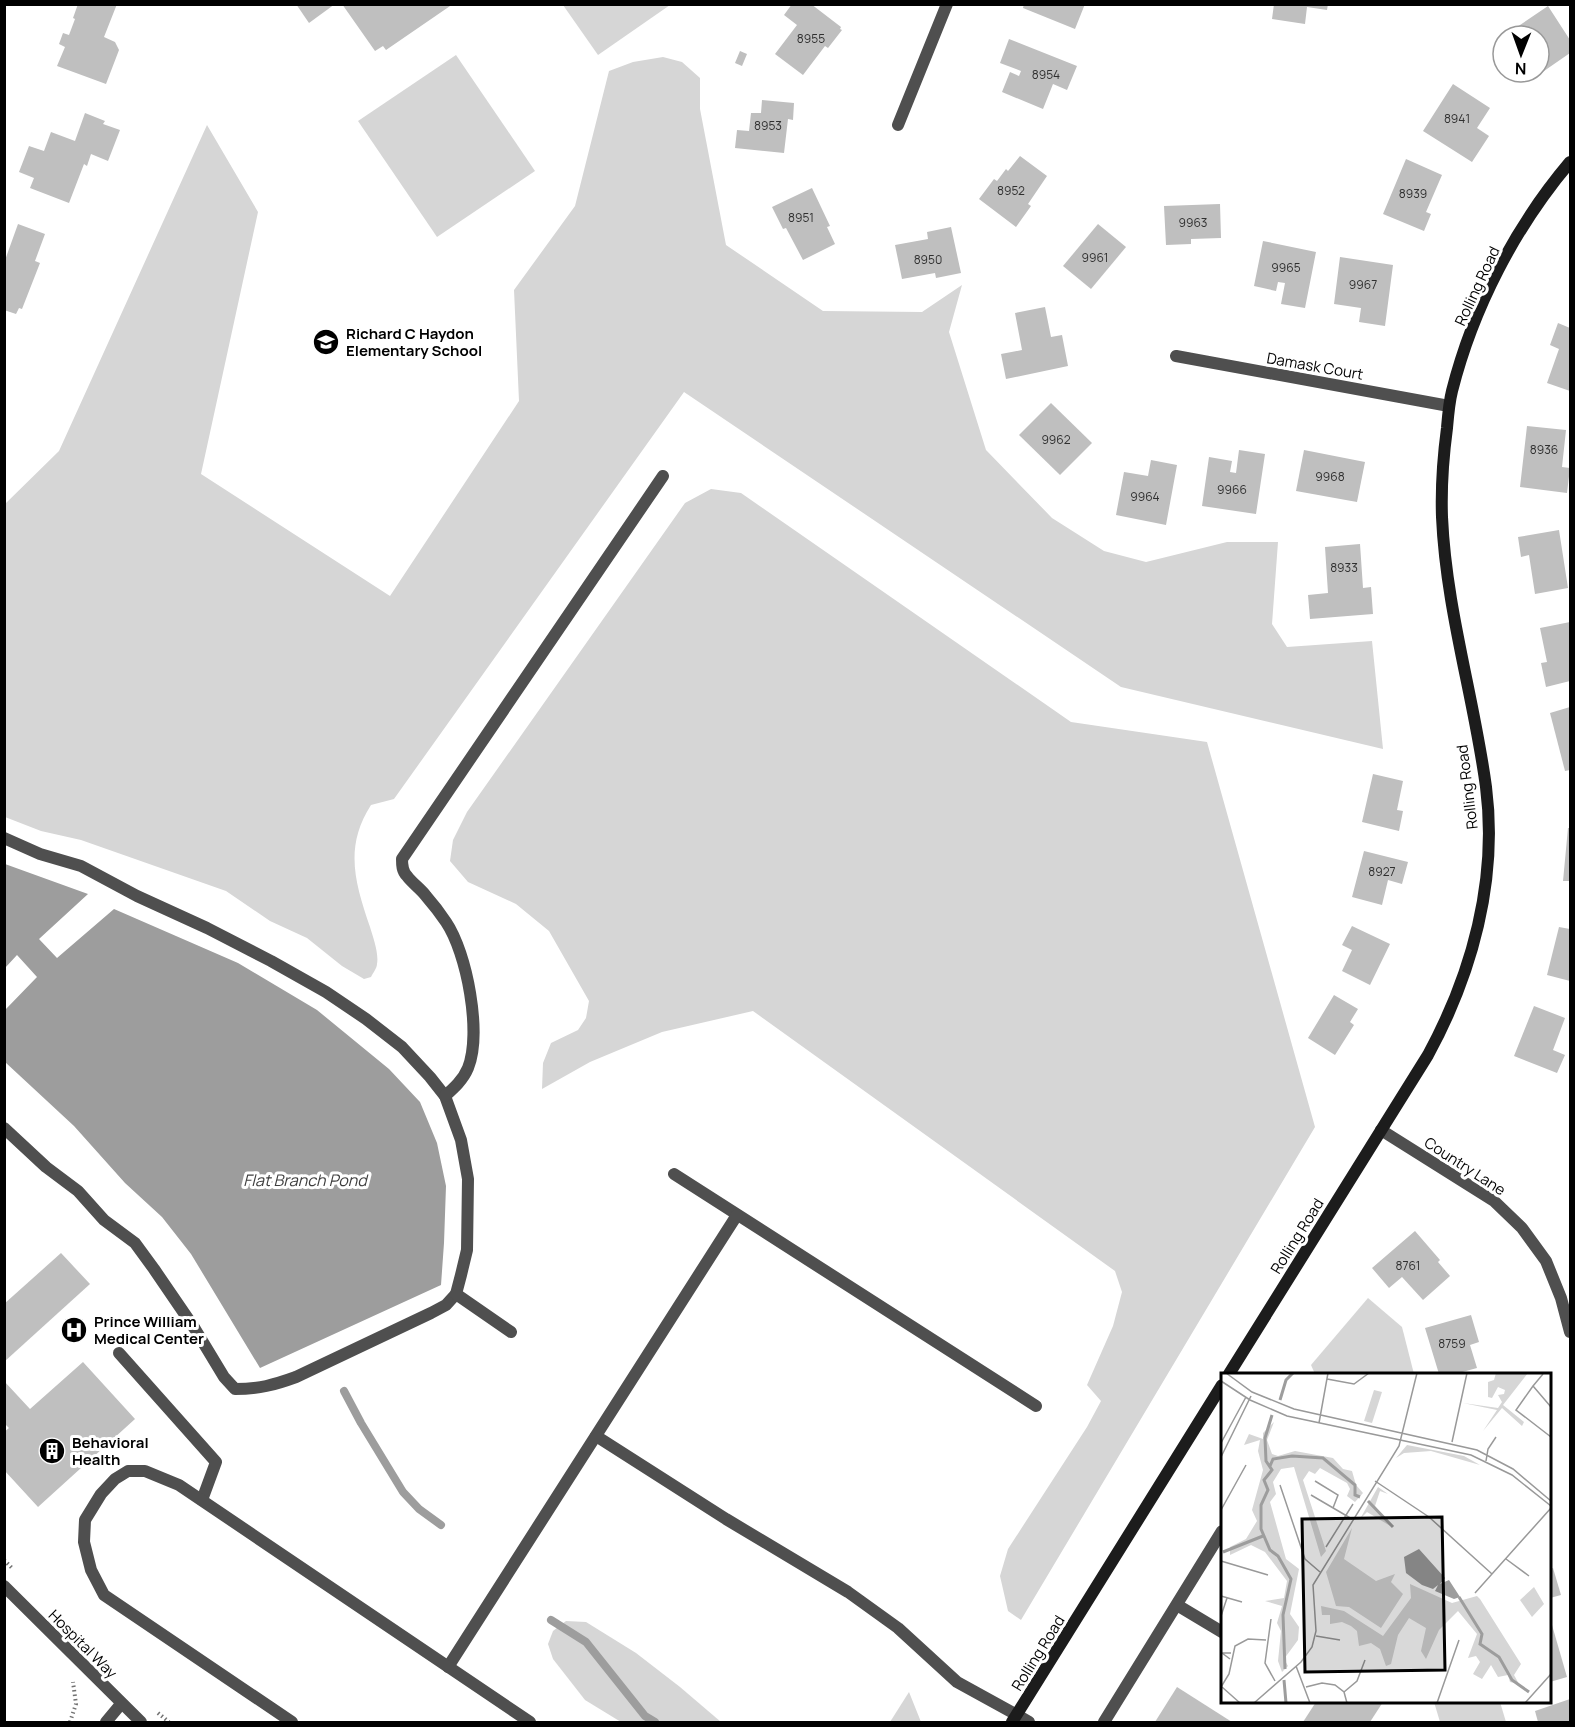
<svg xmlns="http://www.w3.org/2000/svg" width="1575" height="1727" font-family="Manrope,sans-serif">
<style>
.green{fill:#d6d6d6}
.water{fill:#9d9d9d}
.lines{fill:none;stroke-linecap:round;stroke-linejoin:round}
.stream{stroke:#9d9d9d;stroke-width:8}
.building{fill:#bfbfbf}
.path{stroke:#717171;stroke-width:4;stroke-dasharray:1.5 3;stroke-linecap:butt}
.lane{stroke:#4f4f4f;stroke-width:12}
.street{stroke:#4f4f4f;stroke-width:12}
.secondary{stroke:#1c1c1c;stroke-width:12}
.labels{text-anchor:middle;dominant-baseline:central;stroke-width:6;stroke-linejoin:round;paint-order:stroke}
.number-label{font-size:12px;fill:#303030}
.street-label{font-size:15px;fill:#000;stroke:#fff}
.poi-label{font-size:15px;font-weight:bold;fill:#000;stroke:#fff;text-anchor:start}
.water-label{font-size:16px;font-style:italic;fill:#3e3e3e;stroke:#fff}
.inset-river{fill:none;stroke:#9d9d9d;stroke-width:3}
.inset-road{fill:none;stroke:#999;stroke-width:1.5}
.view{fill:#000;fill-opacity:0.15;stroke:#000;stroke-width:3}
.inset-edge{fill:none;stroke:#000;stroke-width:3}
</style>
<rect width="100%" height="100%" fill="#fff"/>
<!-- green -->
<g class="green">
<path d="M563,5H562H670L598,55Z"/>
<path d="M456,55L535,171L437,237L358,121Z"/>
<path d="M663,57L682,62L700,78V109L726,245L823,311L922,312L962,285L949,332L986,450L1052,518L1104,551L1146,562L1227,542H1278L1272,624L1287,647L1372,641L1383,749L1121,687L684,392L394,799L371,805C344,847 355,883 370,927C373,937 379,953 377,964C377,968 373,973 371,977L364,979L342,966L307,938L270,921L226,891L81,840L41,831L5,817V504L59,451L207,125L258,212L201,474L390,596L519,401L514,290L575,206L609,71L633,62Z"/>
<path d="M711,489L741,493L1071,722L1207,742L1315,1127L1021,1620L1008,1611L1000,1576L1008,1549L1087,1427L1101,1401L1087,1385L1113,1326L1122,1292L1115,1271L753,1011L662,1032L590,1062L542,1089L543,1063L551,1043L578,1030L586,1018L589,1001L549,931L516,904L468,882L450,861L453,840L467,812L685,503Z"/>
<path d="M1368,1298L1402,1327L1414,1374H1315L1311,1365Z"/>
<path d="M566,1621L586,1622L636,1653L680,1687L721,1722H621L585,1700L553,1659L548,1644L553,1631Z"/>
<path d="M909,1692L921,1722H890Z"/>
<path d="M1434,1702H1500L1506,1722H1440Z"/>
</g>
<!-- water -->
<path class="water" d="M5,864L88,894L39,939L57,958L114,909L238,963L317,1010L389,1069L420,1102L437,1143L446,1186L444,1243L441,1285L260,1368L191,1254L162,1217L125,1183L74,1126L5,1062V1010L37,977L17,955L5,968Z"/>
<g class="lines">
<!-- stream -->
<g class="stream">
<path d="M344,1391L361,1423L403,1492L419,1509L441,1525"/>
<path d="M551,1620L586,1642L645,1716L655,1722"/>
</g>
</g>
<!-- building -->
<g class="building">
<path d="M78,4H117L104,37L115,42L119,50L106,84L57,66L65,47L59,44L63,33L69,35L75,19L73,18Z"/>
<path d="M296,4H335L309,23Z"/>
<path d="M342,4H453L386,50L383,46L375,51Z"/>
<path d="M792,4H811L841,27L840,29L842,30L828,48L825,46L803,75L775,54L797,25L784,15Z"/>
<path d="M1024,4H1085L1075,29L1023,8Z"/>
<path d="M1274,4H1328L1327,10L1307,7L1305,24L1272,19Z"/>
<path d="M1548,6L1570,40V53L1531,80L1526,72H1539V36H1523L1517,27Z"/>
<path d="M1009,39L1077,66L1067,90L1053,84L1043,109L1002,92L1010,72L1019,76L1021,71L1000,63Z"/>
<path d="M740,51L747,54L742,66L735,63Z"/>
<path d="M1453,84L1490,108L1477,128L1489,136L1472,162L1423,131Z"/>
<path d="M762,100L794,103L793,120L788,119L784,153L735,148L737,130L749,131L751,113H761Z"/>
<path d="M85,113L105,121L103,124L120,130L108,161L91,154L87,166L84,164L69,203L30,188L34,178L19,172L29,146L44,151L51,132L75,141Z"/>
<path d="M1020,156L1047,176L1028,204L1031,206L1016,227L979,199L994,179L997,181L1006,169L1008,171Z"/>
<path d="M1406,159L1442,175L1426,212L1431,214L1424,231L1383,214Z"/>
<path d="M812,188L830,226L827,227L835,244L803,260L786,228L783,229L772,207Z"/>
<path d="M1220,204L1221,238L1191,239V244L1166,245L1164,206Z"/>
<path d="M18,224L45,234L35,261L40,263L22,309L19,308L16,314L4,310V263Z"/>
<path d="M1098,224L1126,247L1091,289L1063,266Z"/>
<path d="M951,227L961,273L936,278L935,273L902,279L895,245L928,239L927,232Z"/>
<path d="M1263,241L1316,252L1305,308L1281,304L1285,283L1278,282L1276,291L1254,286Z"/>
<path d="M1340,257L1393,265L1385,326L1359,322L1361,308L1334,304Z"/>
<path d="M1045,307L1051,337L1062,335L1068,366L1006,379L1001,354L1022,350L1015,313Z"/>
<path d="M1558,323L1570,328V391L1547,383L1559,349L1550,345Z"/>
<path d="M1051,403L1092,443L1060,475L1019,435Z"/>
<path d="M1527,426L1566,430L1562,467L1570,468L1567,493L1520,487Z"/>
<path d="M1239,450L1265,454L1256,514L1202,506L1209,457L1232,461L1230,472L1236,473Z"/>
<path d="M1304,450L1365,462L1357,502L1296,491Z"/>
<path d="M1151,460L1177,465L1166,525L1116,515L1124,472L1148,476Z"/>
<path d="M1559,530L1568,588L1535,594L1529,555L1521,557L1518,537Z"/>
<path d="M1360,544L1363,588L1371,587L1373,614L1310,619L1308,595L1328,593L1325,547Z"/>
<path d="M1570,622V681L1546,687L1541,663L1547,662L1540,628Z"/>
<path d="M1570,707V770L1565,771L1550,713Z"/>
<path d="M1373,774L1403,781L1397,810L1403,811L1399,831L1362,822Z"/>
<path d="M1568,828H1570V881H1563Z"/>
<path d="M1364,851L1408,862L1402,884L1388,880L1382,905L1352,897Z"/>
<path d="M1352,926L1390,944L1370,985L1342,971L1352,950L1342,945Z"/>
<path d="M1559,927L1570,929V981L1547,975Z"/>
<path d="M1334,995L1358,1009L1350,1022L1354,1025L1335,1055L1308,1038Z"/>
<path d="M1534,1006L1565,1018L1553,1050L1565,1055L1557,1073L1514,1056Z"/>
<path d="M1415,1231L1440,1260L1438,1262L1450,1276L1423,1300L1402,1277L1389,1288L1372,1268Z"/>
<path d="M61,1253L90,1284L4,1362V1304Z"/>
<path d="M1471,1315L1479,1342L1470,1345L1477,1368L1455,1374H1439L1425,1328Z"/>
<path d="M83,1362L135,1419L38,1507L4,1470V1432L9,1428L4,1423V1381L30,1409Z"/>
<path d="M1553,1568L1561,1595L1550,1598V1569Z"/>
<path d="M1552,1625L1567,1677L1550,1682V1626Z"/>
<path d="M1177,1687L1232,1722H1155Z"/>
<path d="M1570,1699V1722H1538L1535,1711Z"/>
<path d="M1316,1702H1383L1370,1722H1303Z"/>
</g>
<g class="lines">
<!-- path -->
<g class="path">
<path d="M4,1560L12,1568"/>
<path d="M158,1713L169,1722"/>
<path d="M70,1722L76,1704L73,1682"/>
</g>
<!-- lane -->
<g class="lane">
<path d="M4,838L40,854L81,866L137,896L207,928L271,961L326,992L366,1019L402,1047L430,1077L445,1096L461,1140L468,1179L467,1250L461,1275L456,1294L446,1305L431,1313L296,1377C274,1385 259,1389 235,1389L224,1377L195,1329L154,1269L135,1243L104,1220L78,1191L46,1167L4,1128"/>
<path d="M445,1096C454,1088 463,1080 468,1068C482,1033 467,953 446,922C440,913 433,904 426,896C421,889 412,883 407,876C402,871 402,865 402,859L663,476"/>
<path d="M674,1174L1036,1406"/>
<path d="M456,1294L511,1332"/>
<path d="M119,1353L216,1462L202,1500"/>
<path d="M596,1436L726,1519L848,1592L898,1628L957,1682L1017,1715"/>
<path d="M448,1667L737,1215"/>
<path d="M106,1722L121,1704"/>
<path d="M292,1722L104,1595L91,1570L84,1542L85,1520L101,1494L115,1479L128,1471H145L179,1485L530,1722"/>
</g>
<!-- street -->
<g class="street">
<path d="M898,125L947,4"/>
<path d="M1176,356L1449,406"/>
<path d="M1381,1130L1494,1201L1522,1228L1546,1261L1561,1298L1570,1332"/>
<path d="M4,1586L141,1722"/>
<path d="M1177,1605L1222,1632"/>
<path d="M1017,1715L1029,1722"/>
<path d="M1104,1722L1222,1531"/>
</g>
<!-- secondary -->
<g class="secondary">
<path d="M1229,1374L1428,1055C1472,974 1498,880 1486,787C1474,697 1446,609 1442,517C1441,488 1443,458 1447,428C1448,416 1449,403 1452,391C1473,308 1515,227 1570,162"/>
<path d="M1012,1722L1222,1385"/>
</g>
</g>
<!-- icons -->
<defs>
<g id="school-disc" transform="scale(1.35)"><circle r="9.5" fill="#000" stroke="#fff"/><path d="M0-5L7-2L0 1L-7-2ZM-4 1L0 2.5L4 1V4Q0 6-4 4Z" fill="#fff"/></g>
<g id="hospital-disc" transform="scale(1.35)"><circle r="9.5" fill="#000" stroke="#fff"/><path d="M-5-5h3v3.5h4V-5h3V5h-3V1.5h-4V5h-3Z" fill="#fff"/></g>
<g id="building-disc" transform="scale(1.35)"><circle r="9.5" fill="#000" stroke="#fff"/><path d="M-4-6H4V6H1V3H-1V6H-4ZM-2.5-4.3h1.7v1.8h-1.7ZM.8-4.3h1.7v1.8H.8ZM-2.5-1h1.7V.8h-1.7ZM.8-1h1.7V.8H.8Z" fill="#fff"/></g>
</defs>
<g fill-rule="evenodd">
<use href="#school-disc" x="326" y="342"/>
<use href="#hospital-disc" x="74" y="1330"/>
<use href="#building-disc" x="52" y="1451"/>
</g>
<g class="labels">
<!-- number labels -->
<g class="number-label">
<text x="811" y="38">8955</text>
<text x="1046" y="74">8954</text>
<text x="1457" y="118">8941</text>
<text x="768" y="125">8953</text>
<text x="1011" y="190">8952</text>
<text x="1413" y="193">8939</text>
<text x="801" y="217">8951</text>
<text x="1193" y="222">9963</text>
<text x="1095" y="257">9961</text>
<text x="928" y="259">8950</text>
<text x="1286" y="267">9965</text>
<text x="1363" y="284">9967</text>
<text x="1056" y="439">9962</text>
<text x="1544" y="449">8936</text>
<text x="1330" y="476">9968</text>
<text x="1232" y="489">9966</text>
<text x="1145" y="496">9964</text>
<text x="1344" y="567">8933</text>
<text x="1382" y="871">8927</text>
<text x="1408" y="1265">8761</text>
<text x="1452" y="1343">8759</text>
</g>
<!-- street labels -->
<g class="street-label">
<text transform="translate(1477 286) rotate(-65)">Rolling Road</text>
<text transform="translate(1315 366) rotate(10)">Damask Court</text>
<text transform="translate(1467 787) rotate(-97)">Rolling Road</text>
<text transform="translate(1465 1166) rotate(33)">Country Lane</text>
<text transform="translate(1297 1236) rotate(-58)">Rolling Road</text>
<text transform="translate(83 1644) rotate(45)">Hospital Way</text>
<text transform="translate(1038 1653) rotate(-58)">Rolling Road</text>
</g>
<!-- poi labels -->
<g class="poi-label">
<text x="346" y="333">Richard C Haydon<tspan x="346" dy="17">Elementary School</tspan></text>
<text x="94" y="1321">Prince William<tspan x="94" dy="17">Medical Center</tspan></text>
<text x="72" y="1442">Behavioral<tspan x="72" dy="17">Health</tspan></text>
</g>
<!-- water labels -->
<g class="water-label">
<text x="305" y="1180">Flat Branch Pond</text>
</g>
</g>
<!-- overview -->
<g transform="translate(1221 1373)">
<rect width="330" height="330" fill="#fff"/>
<path d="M275,0H307L282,32L303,49L301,53L281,35L262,58L276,37L242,30L277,35L281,29L277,22L283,21L284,17L277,14L271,25L267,24V9L273,7ZM153,17L161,19L151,50L143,48ZM53,49L46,67L51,81L57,83L74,78L112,85L122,96L131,98L135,112L142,120L134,129L126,123L129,116L126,110L99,95L94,101L88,98L82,107L105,178L100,184L73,94L60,96L52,109L55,121L49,129L65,186L78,196L69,241L78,254L77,267L63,286L67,293L61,299L57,288L60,258L56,250L61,233L44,228L63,225L66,208L44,179L30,172L9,182V174L25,166L36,148L31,137L42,97L37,78L39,67L23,72L28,61L42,66V60ZM186,72L243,83L259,92L210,78L183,80L175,85ZM157,114L167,121L159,118L154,133L171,154L146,139L139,146ZM131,155L123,186L155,208L174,201L170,209L182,221L160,255L128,234L115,233L105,199ZM189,211L231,230L256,223L259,226L300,291L293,302L298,311L289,309L287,302L277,304L270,292L261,306L252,301L259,289L255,283L247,285L256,261L237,238L218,257L205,286L200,278L205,255L188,245L177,262L170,291L165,293L159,276L150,270L138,273L136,258L130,253L121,249L109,251V242H101L100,233L123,238L162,263L190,225ZM313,214L323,231L311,244L299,227Z" fill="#d6d6d6"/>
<path d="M198,176L224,205L219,211L228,207L239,224L233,226L214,218L217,212L212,216L201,212L185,200L183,184Z" fill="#9d9d9d"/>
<path class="inset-river" d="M59,27L65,7L72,0M51,42L44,65L45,88L51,97L43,107L47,117L40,132V156L49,177L57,183L70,206L62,242L64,296M49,93L52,86L71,83L102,85L134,112V122L139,124M147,128L172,154M2,179L42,163M238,224L261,261L259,271L278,284L291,307L308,319M63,307L65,330"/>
<path class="inset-road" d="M5,0L31,19L73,36L256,77L292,96L330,128M322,1L312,13L330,34M106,6L133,11L148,0M0,8L29,27L66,43L250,82L291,102L330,133M312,13L295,37L330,64M98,50L107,0M231,69L246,0M0,70L25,24M0,84L30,23M265,88L267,76L275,64M94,108L117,122L112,135M154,108L208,144L271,201M59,112L84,186L99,199M90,122L131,146M0,137L25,92M105,174L132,131M285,186L308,203M0,188L47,202M254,220L330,135M0,223L21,229M0,243L6,225M50,246L44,290L54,308M95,263L119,267M9,286L1,280H10M75,293L89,330M0,314L8,301L14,273L27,266L45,267M1,314L19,330M85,314L101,310L114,312L123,319L126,330M123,319L136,308L144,287M33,330L80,289L91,274L95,258L92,212L178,73L196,0M216,330L238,267M304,330L330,301"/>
<path class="view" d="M221,144L224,297L84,299L81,146Z"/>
<rect width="330" height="330" class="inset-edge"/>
</g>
<!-- border -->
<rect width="1575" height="1727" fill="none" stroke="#000000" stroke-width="12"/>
<!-- north arrow -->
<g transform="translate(1521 54) rotate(181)"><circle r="28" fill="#ffffff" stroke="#999999" stroke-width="1.5"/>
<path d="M0-4.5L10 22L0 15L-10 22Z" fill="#000000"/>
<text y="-9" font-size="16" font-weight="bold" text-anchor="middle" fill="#000000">N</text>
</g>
</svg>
